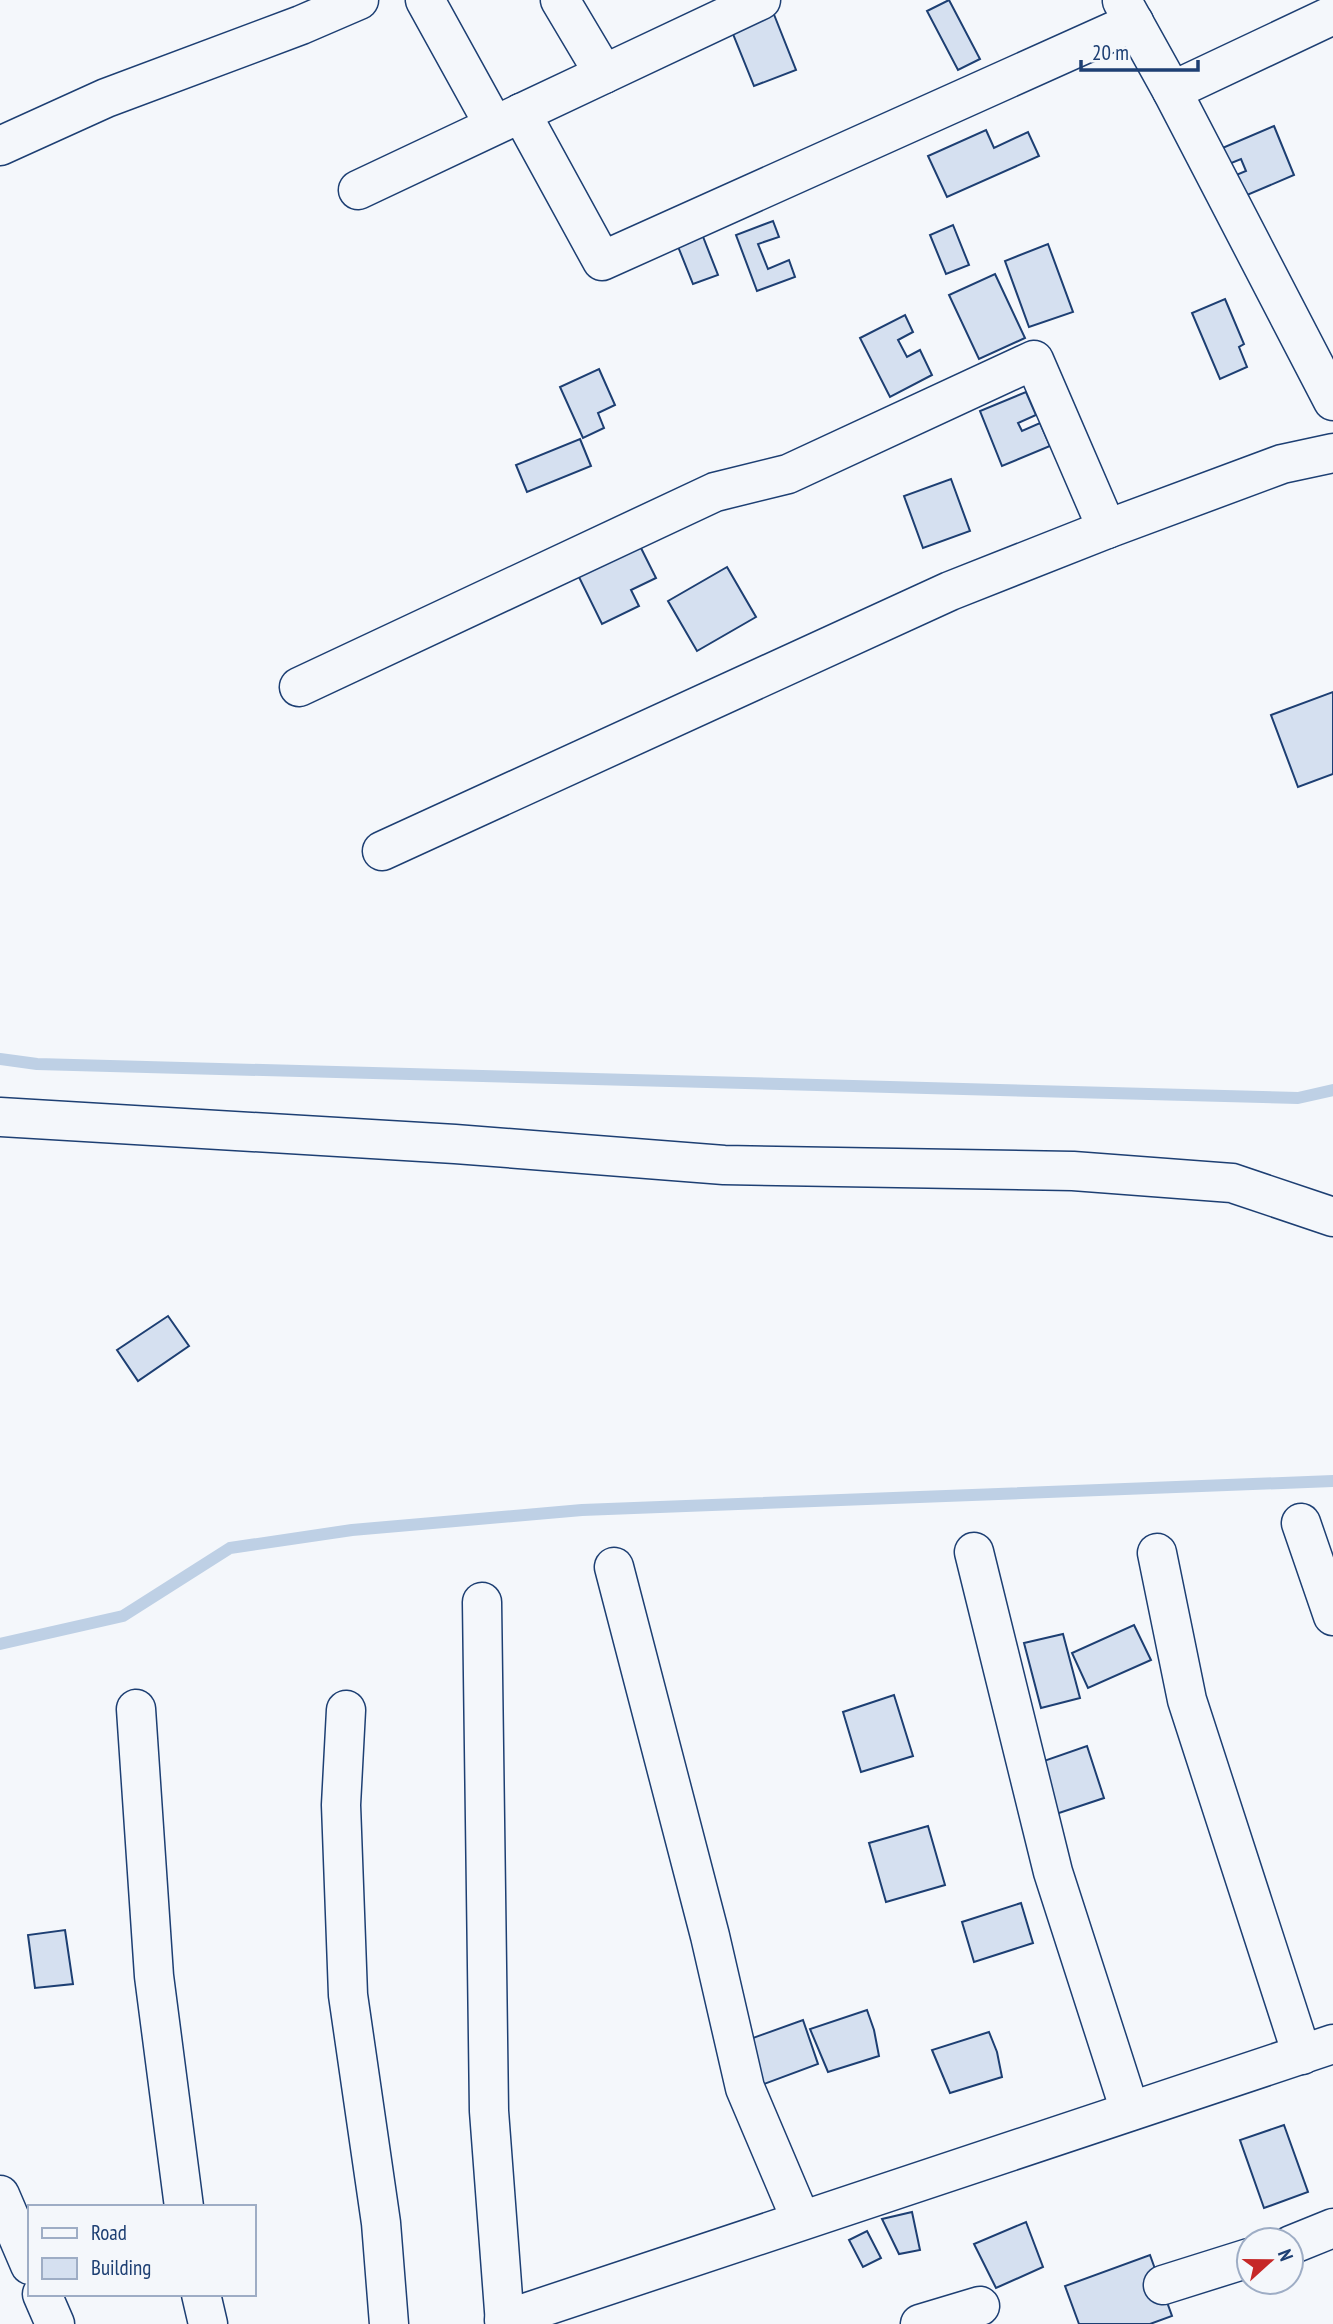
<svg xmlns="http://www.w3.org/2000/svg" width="1333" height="2324" font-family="'PT Sans Narrow',sans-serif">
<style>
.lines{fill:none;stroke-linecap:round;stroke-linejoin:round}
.stream{stroke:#bed0e5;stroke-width:12}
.building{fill:#d5e0f0;stroke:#1d3f73;stroke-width:2}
.minor-casing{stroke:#1d3f73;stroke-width:41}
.minor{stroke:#f4f7fb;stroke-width:38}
</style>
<rect width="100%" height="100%" fill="#f4f7fb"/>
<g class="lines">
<!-- stream -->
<g class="stream">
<path d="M0,1059L37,1064L1298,1098L1333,1090"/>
<path d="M0,1644L123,1616L230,1548L352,1530L582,1510L1333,1481"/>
</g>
</g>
<!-- building -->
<g class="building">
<path d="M949,0L980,59L958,70L927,11Z"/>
<path d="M773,12L796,70L754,86L731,29Z"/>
<path d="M1274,126L1294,175L1233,201L1224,180L1246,171L1241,159L1219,168L1213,152Z"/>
<path d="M986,130L994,148L1028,132L1039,156L947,197L928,156Z"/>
<path d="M773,221L779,237L758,244L768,269L789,260L795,277L757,291L736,235Z"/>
<path d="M953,225L969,265L946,274L930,235Z"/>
<path d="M700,229L718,275L693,284L675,239Z"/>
<path d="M1048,244L1073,312L1029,327L1005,261Z"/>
<path d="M995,274L1025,338L979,359L949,295Z"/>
<path d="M1225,299L1244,344L1239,347L1247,367L1220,379L1192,313Z"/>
<path d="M905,315L913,332L898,340L907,357L920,350L932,375L890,397L860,338Z"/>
<path d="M599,369L615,405L598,413L604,428L583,438L560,387Z"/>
<path d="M1026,392L1036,415L1018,423L1022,431L1040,423L1050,446L1002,466L980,411Z"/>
<path d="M580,439L591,466L527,492L516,465Z"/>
<path d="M951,479L970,531L923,548L904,496Z"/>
<path d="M636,538L656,578L631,590L639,606L602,624L575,569Z"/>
<path d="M727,567L756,617L697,651L668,601Z"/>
<path d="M1333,692V774L1298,787L1271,715Z"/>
<path d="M168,1316L189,1346L138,1381L117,1350Z"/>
<path d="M1134,1625L1151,1660L1088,1688L1072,1653Z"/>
<path d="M1063,1634L1080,1698L1041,1708L1024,1643Z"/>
<path d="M894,1695L913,1756L861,1772L843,1712Z"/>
<path d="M1087,1746L1104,1798L1056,1814L1038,1763Z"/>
<path d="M928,1826L945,1885L886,1902L869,1843Z"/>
<path d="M1021,1903L1033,1943L974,1962L962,1922Z"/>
<path d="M65,1930L73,1984L35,1988L28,1935Z"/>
<path d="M867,2010L874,2030L879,2056L828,2072L810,2029Z"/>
<path d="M803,2020L818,2064L756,2087L739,2043Z"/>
<path d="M989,2032L997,2052L1002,2077L950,2093L932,2050Z"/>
<path d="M1284,2125L1308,2192L1264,2208L1240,2140Z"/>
<path d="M912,2212L920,2250L899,2254L882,2219Z"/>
<path d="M1026,2222L1043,2267L996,2288L974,2244Z"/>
<path d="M867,2231L881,2258L863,2267L849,2240Z"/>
<path d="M1150,2255L1172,2316L1150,2324H1079L1065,2286Z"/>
</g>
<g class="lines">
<!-- minor casing -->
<g class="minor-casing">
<g id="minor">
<path d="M425,0L494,125"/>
<path d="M1122,1L1172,91L1333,401"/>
<path d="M604,74L761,0"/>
<path d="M1172,91L1333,15"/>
<path d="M521,113L602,261L1134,22"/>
<path d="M0,146L106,98L301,25L359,0"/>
<path d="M358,190L604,74L560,0"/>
<path d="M299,687L715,492L788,474L1034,360L1107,529"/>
<path d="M382,851L950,591L1107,529L1282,464L1333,453"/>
<path d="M0,1117L455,1144L724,1165L1073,1171L1232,1183L1333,1217"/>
<path d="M1301,1523L1333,1616"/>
<path d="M974,1552L1053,1872L1130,2111"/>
<path d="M1157,1553L1187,1700L1302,2055"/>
<path d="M614,1567L710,1936L745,2088L801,2220"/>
<path d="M482,1602L489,2111L505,2324"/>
<path d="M136,1709L154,1976L184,2207"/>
<path d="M346,1710L341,1805L348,1995L381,2223L389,2324"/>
<path d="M0,2195L30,2265"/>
<path d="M1291,2245L1333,2228"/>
<path d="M1163,2285L1249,2258"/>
<path d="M42,2294L55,2324"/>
<path d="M201,2294L208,2324"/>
<path d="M504,2320L1333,2044"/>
<path d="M920,2324L980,2306"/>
</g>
</g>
<!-- minor -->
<use href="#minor" class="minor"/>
</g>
<!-- legend -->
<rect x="28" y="2205" width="228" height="91" fill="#f4f7fb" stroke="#9eadc5" stroke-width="2"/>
<rect x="42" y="2228" width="35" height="10" fill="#f4f7fb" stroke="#9eadc5" stroke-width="2"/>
<text x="91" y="2240" font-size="21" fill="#1d3f73">Road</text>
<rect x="42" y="2258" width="35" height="21" fill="#d5e0f0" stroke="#9eadc5" stroke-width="2"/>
<text x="91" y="2275" font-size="21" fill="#1d3f73">Building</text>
<!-- north arrow -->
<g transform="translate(1270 2261) rotate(69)"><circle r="33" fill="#f4f7fb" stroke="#9eadc5" stroke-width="2"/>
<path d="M0-5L12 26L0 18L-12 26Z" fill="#c62828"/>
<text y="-10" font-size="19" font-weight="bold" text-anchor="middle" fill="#1d3f73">N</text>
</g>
<!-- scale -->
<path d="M1081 60v10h117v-10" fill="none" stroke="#1d3f73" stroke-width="3.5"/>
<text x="1092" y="60" font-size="21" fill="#1d3f73" stroke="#f4f7fb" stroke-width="5" paint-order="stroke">20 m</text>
</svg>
